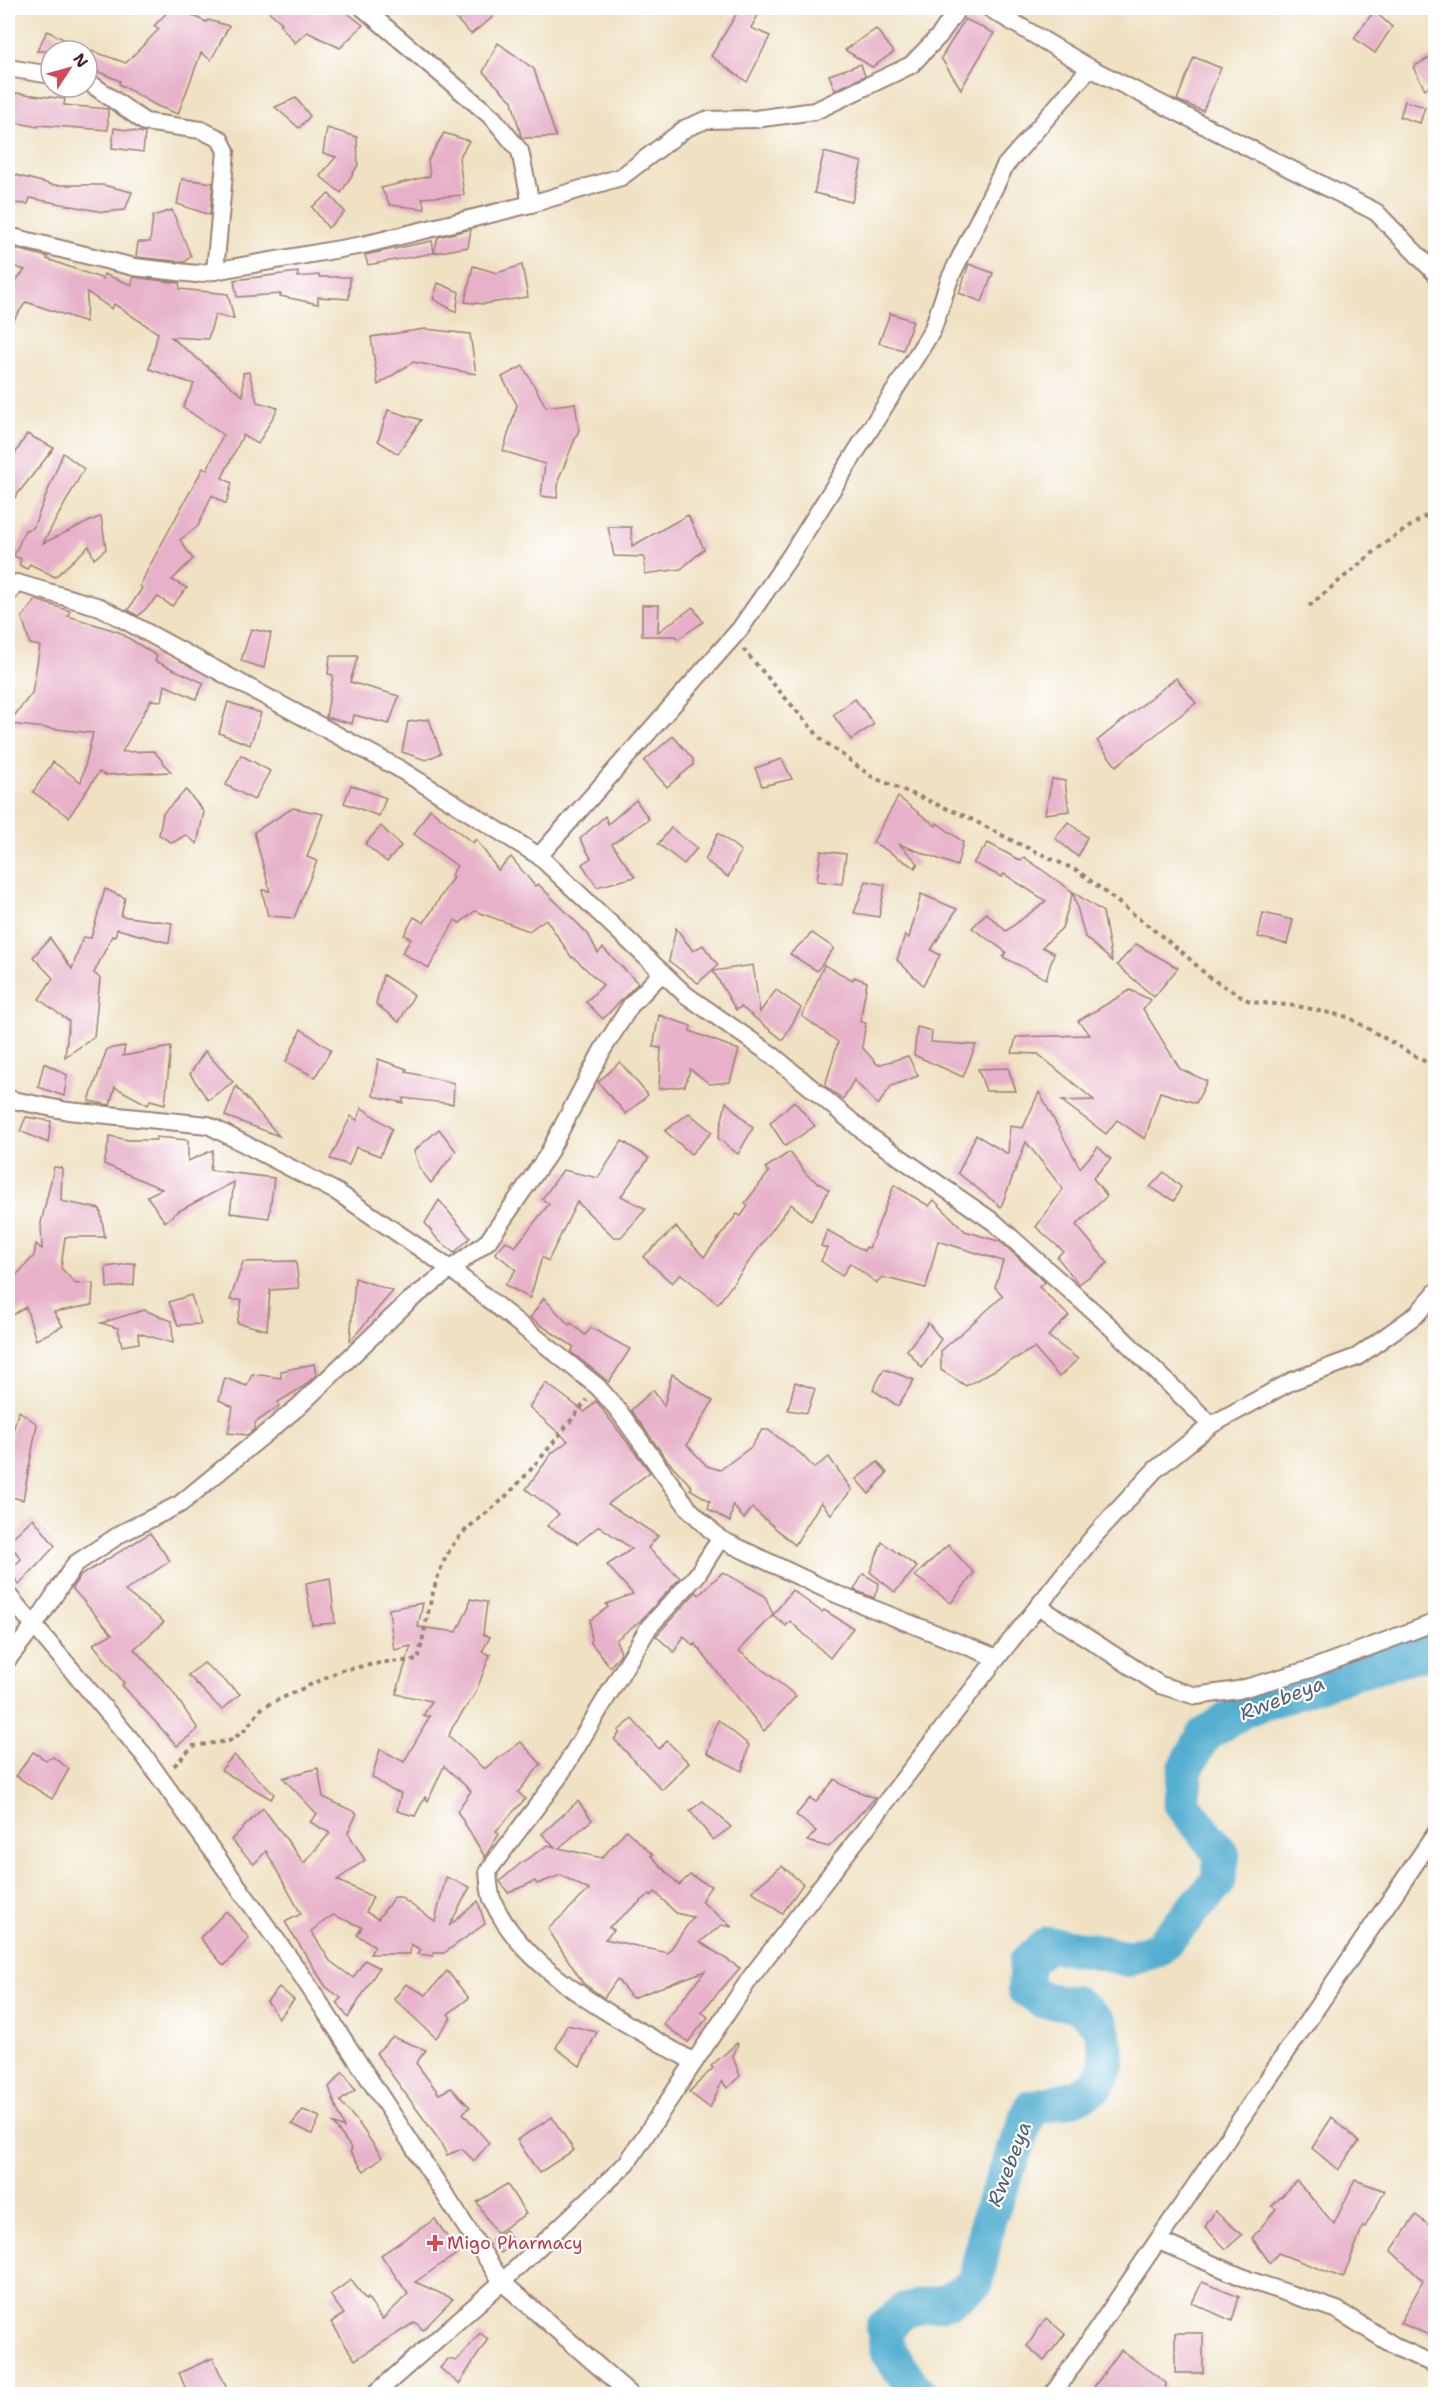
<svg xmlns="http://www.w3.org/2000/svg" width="1443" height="2402" font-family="'Shantell Sans',sans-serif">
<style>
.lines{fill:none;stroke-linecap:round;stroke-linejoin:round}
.river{stroke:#52aed0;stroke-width:36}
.building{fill:#e7b2c9;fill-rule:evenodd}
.street-casing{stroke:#9c8076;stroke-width:20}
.path{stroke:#9c8076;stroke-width:4;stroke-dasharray:4.5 4.5;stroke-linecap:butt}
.street{stroke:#fff;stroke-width:16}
.health-dot{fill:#e0444e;stroke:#fff;stroke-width:2}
.labels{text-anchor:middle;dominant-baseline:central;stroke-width:4.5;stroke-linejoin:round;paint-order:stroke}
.health-label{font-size:18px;fill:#be3a42;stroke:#fff;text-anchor:start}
.water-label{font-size:20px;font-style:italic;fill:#4e5f75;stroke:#fff}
</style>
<rect width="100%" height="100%" fill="#fff"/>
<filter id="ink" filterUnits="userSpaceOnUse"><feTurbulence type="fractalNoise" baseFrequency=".0167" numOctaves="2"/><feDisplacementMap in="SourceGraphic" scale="12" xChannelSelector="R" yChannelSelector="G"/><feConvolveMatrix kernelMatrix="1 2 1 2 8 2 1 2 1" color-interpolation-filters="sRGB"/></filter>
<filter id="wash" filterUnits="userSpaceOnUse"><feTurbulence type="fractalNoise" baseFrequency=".008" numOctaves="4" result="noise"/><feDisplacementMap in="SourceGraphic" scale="24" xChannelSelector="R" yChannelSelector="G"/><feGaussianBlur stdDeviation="1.35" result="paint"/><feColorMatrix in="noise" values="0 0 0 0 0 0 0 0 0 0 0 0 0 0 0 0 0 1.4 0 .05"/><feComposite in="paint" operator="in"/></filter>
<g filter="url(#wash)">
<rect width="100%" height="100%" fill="#efe1c2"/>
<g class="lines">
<!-- river -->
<path class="river" d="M919,2394L888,2353L884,2328L905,2310L948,2301L976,2282L988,2219L1031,2108C1057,2101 1098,2099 1106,2068C1109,2056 1103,2037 1101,2025L1077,2004L1042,2000L1025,1989L1027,1962L1048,1944L1089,1950L1128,1959L1159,1948L1218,1882L1222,1855L1181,1803L1186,1768L1204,1735L1243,1710L1355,1671L1436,1650"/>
</g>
<g id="blocks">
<!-- building -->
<g class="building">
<path d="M171,8H177L206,22L208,20L229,26L211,60L201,53L178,114L157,106L119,84L120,81L87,67L92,51L126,63L159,29L154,26Z"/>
<path d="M265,8H341L363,25L340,48L307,32L295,43L280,25L282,23Z"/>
<path d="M467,8H486L493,17L471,34L454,17Z"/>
<path d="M740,8H762L751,28L770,36L747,82L711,56Z"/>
<path d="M1374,11L1392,27L1375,53L1354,38Z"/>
<path d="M965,19L994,33L961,89L941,58Z"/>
<path d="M876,29L894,52L872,67L845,50Z"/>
<path d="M47,31L87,51H37Z"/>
<path d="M498,43L534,69L556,137L523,138L521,136L512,101L483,72Z"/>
<path d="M1194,57L1221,68L1203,111L1177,100Z"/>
<path d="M1430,57L1436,66V82L1425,89L1413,67Z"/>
<path d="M861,64L865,76L835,90L829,75Z"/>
<path d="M16,93L65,99L64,105L108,109V130L39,125L38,127L8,121V110Z"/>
<path d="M296,98L310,116L299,128L275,107Z"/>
<path d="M1405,101L1425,107L1420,123L1400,117Z"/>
<path d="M114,128L145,133L143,152L112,148Z"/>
<path d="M327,128L357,137L358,165L341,193L320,176L336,157L323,153Z"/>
<path d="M444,133L469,141L459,158L464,195L422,198L425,209L390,205L381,188L430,176L428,160Z"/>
<path d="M824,152L862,162L852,202L814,193Z"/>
<path d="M8,173L53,185H103L132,192L125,210L103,212L30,198L28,204L8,203Z"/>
<path d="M182,179L213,183L210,215L177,204Z"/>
<path d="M329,194L345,212L328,228L312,207Z"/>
<path d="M172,210L191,256L185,262L136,257L138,242H150L153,216Z"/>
<path d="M471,229L468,247L434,253L438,237Z"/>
<path d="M432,241L434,253L368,265L365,255Z"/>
<path d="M8,247L48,257L47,259L103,279L104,274L132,285L133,277L179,283L180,289L228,294L234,319L215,315L208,339L171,337L243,396V373L249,372L257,402L278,408L258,444L243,435L222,478L232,483L226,504L212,495L198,526L180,540L193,559L172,580L187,588L172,606L158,597L138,616L128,610L142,588L140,586L149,567L203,468L207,470L223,435L183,407L194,384L149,369L158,333L114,304L112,309L87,292L86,322L26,302L8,328V290L25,270L8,265Z"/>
<path d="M969,264L993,273L982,302L959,293Z"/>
<path d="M522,265L528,297L484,304L465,302L473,266L497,273Z"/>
<path d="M298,272L297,277L319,275V277H350L349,299L318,297V304L280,296L281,294L237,297L234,280Z"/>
<path d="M438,283L459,292L456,312L433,299Z"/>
<path d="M890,313L913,321L903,350L879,343Z"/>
<path d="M425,329L470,334L476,374L413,362L378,385L371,337Z"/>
<path d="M523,366L546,407L575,403L579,430L559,478L557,498L541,496L545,464L503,451L517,405L502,377Z"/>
<path d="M388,410L421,420L398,454L378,441Z"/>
<path d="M27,434L54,448L8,506V465Z"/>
<path d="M63,453L84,469L43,543L101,516L106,549L94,559L89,546L55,577L30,564L27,569L19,565L21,559L14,556L25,530L33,528Z"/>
<path d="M688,515L704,549L681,569L645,574L644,557L614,556L608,527H631L632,546Z"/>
<path d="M36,600L70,611L68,616L119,632L157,656L155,661L204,683L196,699L165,685L162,701L151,700L122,752L154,751L171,772L105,775L99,772L69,817L33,792L53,762L81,782L93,733L8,724L32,693L40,646L30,644L22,617Z"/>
<path d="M642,605H659L658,632L693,607L703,622L678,639L676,636H642Z"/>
<path d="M251,629L271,633L264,668L241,661Z"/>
<path d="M330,656H358L350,682L399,696L389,724L354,715L352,724L326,717L333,675L328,674Z"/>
<path d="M1176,678L1196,703L1116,766L1097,741Z"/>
<path d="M855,699L874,724L851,740L833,715Z"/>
<path d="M228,702L261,713L250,745L219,733Z"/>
<path d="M429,719L441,753L426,760L402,752L408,722Z"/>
<path d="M673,736L693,759V765L667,787L644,761Z"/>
<path d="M241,755L270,771L254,800L226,785Z"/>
<path d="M782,759L792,779L762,786L755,768Z"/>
<path d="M1052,779L1065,781L1069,811L1045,814Z"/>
<path d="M351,785L386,798L379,816L344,803Z"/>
<path d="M186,790L204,812L197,844L186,835L172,843L159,835L163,813Z"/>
<path d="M898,797L936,826L937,823L963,842L957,866L899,844L918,863L915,868L873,842Z"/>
<path d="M636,800L649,819L612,844L635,877L597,887L582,864L591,858L580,839L605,816L608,824Z"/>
<path d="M293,808L323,814L307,857L317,861L294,918L268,916L262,890L270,891L254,832Z"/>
<path d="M430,809L473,843L476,839L498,870L511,857L535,886L538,884L588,934L598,953L603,948L638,983L603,1019L586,1002L603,985L573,957L572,958L546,919L529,931L475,911L460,923L455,920L429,968L402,953L411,939L404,935L414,917L424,923L453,877L451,875L457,866L414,834Z"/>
<path d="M1068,822L1087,837L1078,857L1055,838Z"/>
<path d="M381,826L401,846L387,862L365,844Z"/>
<path d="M671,828L697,848L684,864L658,844Z"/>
<path d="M718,833L741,851L728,877L705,860Z"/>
<path d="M988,843L1021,861L1024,857L1073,892L1062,928L1042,947L1054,953L1046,979L1003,957L1006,952L972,928L986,913L1006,931L1046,901L1004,874L1002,877L973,863Z"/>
<path d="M821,851L846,854L842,884L817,881Z"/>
<path d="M866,881L885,885L879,917L854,913Z"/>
<path d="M105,889L125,898L121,916L172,923L169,943L117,929L115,937L112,936L94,973L100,978L94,1037L65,1057L69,1021L39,999L53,978L33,957L50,938L72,969L83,937L91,938Z"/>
<path d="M1073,892L1103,912L1112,961L1085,937Z"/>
<path d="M921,894L957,909L931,950L940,955L923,985L897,960L905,935L909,938Z"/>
<path d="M1263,913L1293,920L1287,944L1258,937Z"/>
<path d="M676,928L693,951L703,945L718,965L698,983L669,961Z"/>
<path d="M812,933L834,948L817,971L790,954Z"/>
<path d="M1136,944L1178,968L1154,997L1117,965Z"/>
<path d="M753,965L760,1012L776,990L801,1008L783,1040L741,1007L736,1010L713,971Z"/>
<path d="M824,965L853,980L854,977L867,982L860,1022L866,1023L862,1047L878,1065L908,1056L918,1076L891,1086L878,1105L854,1080L843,1099L825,1086L838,1042L802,1016Z"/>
<path d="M383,975L414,995L399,1022L376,1004Z"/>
<path d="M1130,990L1151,1000L1143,1009L1180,1069L1207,1081L1196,1103L1160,1092L1145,1139L1117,1120L1106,1134L1062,1101L1094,1100L1038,1054L1012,1053L1016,1037L1090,1035L1078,1021Z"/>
<path d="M659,1015L691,1026L690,1031L739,1050L730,1082L710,1084L690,1069L685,1086L659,1089L661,1048L653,1047Z"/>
<path d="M917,1027L932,1031L931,1042L976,1045L963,1077L914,1055Z"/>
<path d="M301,1029L331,1050L315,1077L286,1062Z"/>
<path d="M125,1046L123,1056L171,1047L165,1104L150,1100L148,1105L115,1087L110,1105L89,1101L107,1049Z"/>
<path d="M205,1051L233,1082L208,1100L190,1074Z"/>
<path d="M378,1059L407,1069L406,1072L454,1083L453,1104L403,1098V1103L373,1096Z"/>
<path d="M620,1062L648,1095L626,1114L598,1082Z"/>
<path d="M44,1063L67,1075L64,1096L38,1087Z"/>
<path d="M1008,1068L1016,1091H986L978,1069Z"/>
<path d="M236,1086L279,1136L225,1116Z"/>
<path d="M1039,1092L1080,1168L1098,1147L1111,1159L1093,1178L1107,1196L1076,1225L1108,1263L1079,1284L1057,1257L1063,1251L1036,1227L1063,1189L1026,1142L1001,1207L958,1173L976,1135L1008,1154L1010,1126L1023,1128Z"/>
<path d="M794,1101L815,1126L785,1146L770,1123Z"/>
<path d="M726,1102L753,1128L738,1154L718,1138Z"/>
<path d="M362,1108L392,1129L380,1156L356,1147L349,1165L330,1159L351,1116L357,1120Z"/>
<path d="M689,1113L712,1132L691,1154L665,1131Z"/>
<path d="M26,1117L51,1121L48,1143L20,1131Z"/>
<path d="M439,1129L456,1151L431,1183L420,1169L414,1151Z"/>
<path d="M110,1136L128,1140H156V1137L188,1140V1161L213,1150L210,1170L274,1178L269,1218L230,1213L234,1182L177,1212L165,1222L147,1196L162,1189L104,1164Z"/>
<path d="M622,1141L649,1158L621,1196L646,1209L621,1237H614L577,1202L548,1261L542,1257L530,1298L505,1285L516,1270L495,1253L506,1241L515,1247L549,1204L542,1199L563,1170L598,1178Z"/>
<path d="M790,1152L807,1175L829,1190L811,1221L791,1204L718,1304L681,1274L672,1283L643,1257L676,1227L704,1257L737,1214L741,1216L748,1206L745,1203L769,1172L765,1168Z"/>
<path d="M54,1167L62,1168L61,1201L100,1209L105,1237H65L61,1268L76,1284L93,1283L92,1305L54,1312L63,1326L36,1340L26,1307L8,1318V1284L34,1256L36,1244L42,1249L41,1223Z"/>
<path d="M1164,1172L1181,1187L1174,1201L1150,1187Z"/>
<path d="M894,1185L929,1206L934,1200L965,1231L1001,1242L1045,1282L1039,1287L1069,1316L1048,1336L1078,1359L1059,1377L1034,1348L966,1386L941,1370V1351L1003,1296L995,1287L1003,1261L938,1241L926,1288L882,1277L877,1283L850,1263L842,1276L821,1261L827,1248L821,1246L827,1230L864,1251L866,1247L869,1248Z"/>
<path d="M439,1200L470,1238L454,1253L438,1240L425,1223Z"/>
<path d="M296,1261L299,1288L270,1290L267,1330L237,1323L242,1300H230L243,1262Z"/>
<path d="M135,1263L134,1285L107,1288L106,1267Z"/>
<path d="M355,1278L393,1291L350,1341Z"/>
<path d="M191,1295L201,1324L178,1325L169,1302Z"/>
<path d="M544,1298L569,1325L571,1323L585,1335L591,1328L630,1349L609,1382L571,1352L574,1347L530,1318Z"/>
<path d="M144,1310L172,1321L173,1343L138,1333L139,1343L122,1346L118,1328L101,1323Z"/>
<path d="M928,1323L941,1339L922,1368L907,1350Z"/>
<path d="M314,1364L316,1375L303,1387L278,1402L279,1406L255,1423V1429L247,1435L228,1433L233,1407L219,1400L225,1378L247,1386L252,1374L281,1378V1371Z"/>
<path d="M884,1369L914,1380L898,1406L873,1390Z"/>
<path d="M672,1374L713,1401L687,1445L707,1466L720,1470L751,1447L762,1430H768L801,1454L814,1468L829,1457L852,1490L831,1514L821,1502L795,1545L752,1508L744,1519L733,1505L730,1522L708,1509L710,1501L690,1489L692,1487L667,1460L631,1410L653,1390L664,1406Z"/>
<path d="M795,1382L815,1389L807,1413L788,1410Z"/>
<path d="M546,1383L585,1412L596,1401L650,1472L608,1504L658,1536L648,1548L680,1578L640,1621L616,1640L621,1653L610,1667L591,1643L590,1620L608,1607L606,1604L633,1594L607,1565L632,1549L599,1526L578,1543L547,1526L559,1514L526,1489L552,1453L568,1441L529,1407Z"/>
<path d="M19,1411L37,1424L23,1500L8,1496V1446Z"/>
<path d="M878,1462L887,1473L869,1494L856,1479Z"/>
<path d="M33,1518L55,1546L19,1585L10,1571L21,1559L8,1542Z"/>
<path d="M150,1533L170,1561L125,1591L164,1622L134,1649L170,1688L198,1729L177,1746L122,1685L124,1683L93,1644L112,1634L72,1588L80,1576Z"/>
<path d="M882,1542L917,1567L895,1592L870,1572Z"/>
<path d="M948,1545L974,1573L951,1603L915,1576Z"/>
<path d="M723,1572L765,1596L773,1615L739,1651L796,1696L764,1731L695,1644L693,1646L684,1636L674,1652L656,1636L696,1592L699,1595Z"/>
<path d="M863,1574L879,1583L874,1598L854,1590Z"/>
<path d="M330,1578L335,1623L312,1625L306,1583Z"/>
<path d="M792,1590L822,1612L824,1610L853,1628L830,1658L790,1621L786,1626L773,1615Z"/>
<path d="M470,1599L487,1602L483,1634L490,1637L482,1652L490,1655L475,1694L452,1728L449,1736L484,1769L521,1742L541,1764L518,1792L525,1799L496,1831L499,1834L485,1857L457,1811L471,1791L444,1766L428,1801L425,1797L415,1816L397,1811L401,1793L393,1791L372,1777L380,1749L404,1762L430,1716H423L432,1701L396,1694L411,1646L394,1650L389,1609L423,1603L418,1627L457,1632L469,1606Z"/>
<path d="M204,1663L240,1694L222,1710L188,1675Z"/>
<path d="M632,1719L659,1749L667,1741L689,1763L662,1790L614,1739L620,1733L618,1731Z"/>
<path d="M718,1720L749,1745L742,1771L707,1753Z"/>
<path d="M33,1752L46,1760L53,1757L69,1769L52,1799L16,1776Z"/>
<path d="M234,1755L274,1794L271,1799L221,1770Z"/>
<path d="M318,1768L323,1797L357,1813L348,1833L365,1860L337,1880L373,1897L366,1912L378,1919L394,1897H400L435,1921L446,1877L470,1887L449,1926L478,1901L485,1924L444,1953H434L433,1956L417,1954L421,1950L411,1944L410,1954H370L375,1946L357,1935L362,1927L333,1915L311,1931L330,1961L353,1978L365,1960L379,1968L348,2018L337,2002L341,1998L326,1987L285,1922L301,1914L266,1851L254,1864L231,1840L263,1808L304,1863L330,1833L310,1822L317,1814L283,1778Z"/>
<path d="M835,1779L842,1785L875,1798L829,1847L807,1841L816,1831L796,1815L810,1798L816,1802Z"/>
<path d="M578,1801L592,1820L559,1848L602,1858L626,1830L653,1855L651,1856L679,1885L690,1875L711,1886L701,1901L732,1927L722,1925L700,1942L740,1968L701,2012L708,2017L688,2042L663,2024L705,1971L632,1998L617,1979L604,1998L583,1983L548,1929L589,1890L561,1875L537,1884L535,1881L508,1893L500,1881L521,1863L548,1845L555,1847L542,1834ZM655,1892L676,1913L693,1917L668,1953L605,1939L614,1930L609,1927L650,1894L651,1896Z"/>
<path d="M703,1801L731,1827L713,1840L690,1811Z"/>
<path d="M782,1866L803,1884L782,1914L752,1891Z"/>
<path d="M226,1911L249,1938L224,1966L200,1938Z"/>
<path d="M447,1971L469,1998L448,2014L451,2018L436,2038L394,1999L406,1984L426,1995Z"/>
<path d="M279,1987L294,2000L279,2018L267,2001Z"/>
<path d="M567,2025L597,2032L580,2066L556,2048Z"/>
<path d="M393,2037L426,2050L416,2063L439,2094L451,2088L470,2107L463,2113L489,2143L474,2161L462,2149L447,2155L439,2140L376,2053Z"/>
<path d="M737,2043L738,2044L733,2057L740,2076L727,2088L722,2081L710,2108L689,2092L713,2068L711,2066Z"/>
<path d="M343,2072L355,2090L340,2101L360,2125L382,2157L364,2171L350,2152L352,2149L333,2123L344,2128L329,2087Z"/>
<path d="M303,2110L320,2117L312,2134L292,2124Z"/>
<path d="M552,2117L574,2150L539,2173L517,2140Z"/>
<path d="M1332,2117L1359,2142L1338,2170L1312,2148Z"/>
<path d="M1355,2180L1385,2191L1365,2227L1363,2226L1343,2278L1278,2253L1270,2263L1252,2238L1276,2209L1272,2206L1297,2181L1334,2224Z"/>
<path d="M507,2184L526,2214L496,2233L477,2202Z"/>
<path d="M1215,2211L1242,2235L1226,2249L1205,2227Z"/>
<path d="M1416,2215L1436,2231V2327L1432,2336L1400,2323L1423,2281L1391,2251Z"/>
<path d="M435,2219L458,2253L415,2282L453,2299L423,2330L415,2322L355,2360L331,2322L344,2314L330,2295L351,2280L366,2300L368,2298L382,2320L408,2294L381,2255Z"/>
<path d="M505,2230L515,2243L501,2253L492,2239Z"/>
<path d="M1202,2282L1239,2297L1232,2321L1192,2303Z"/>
<path d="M1046,2318L1065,2334L1044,2361L1027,2346Z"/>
<path d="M480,2333L488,2339L459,2384L440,2368L448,2359L456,2361Z"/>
<rect x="1175" y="2333" width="28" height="40"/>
<path d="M1121,2350L1166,2383L1165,2394H1108L1094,2387Z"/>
<path d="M213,2358L227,2389L219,2394H188L179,2373Z"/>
</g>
</g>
</g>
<g filter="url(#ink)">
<use href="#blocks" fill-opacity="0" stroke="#9c8076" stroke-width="1.5"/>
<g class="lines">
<!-- street casing -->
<g class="street-casing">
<g id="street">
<path d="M363,8L493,118L520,151L531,204"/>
<path d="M989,8L1090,68L1376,212L1436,274"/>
<path d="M8,68L51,75"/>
<path d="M87,81L145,122L201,130L220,139L226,151L215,271"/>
<path d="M8,236L134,267L196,274L363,245L531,204L621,177L686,128L706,120L755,119L815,111L911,65L940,35L958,8"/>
<path d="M8,594L17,583L100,607L398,768L539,856L686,995L772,1055L869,1136L995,1223L1114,1330L1211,1425"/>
<path d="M539,856L740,629L791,555L932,331L950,278L1005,166L1090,68"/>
<path d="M8,1099L68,1111L208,1125L337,1192L452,1270L598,1387L618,1410L689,1509L720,1539L836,1594L997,1658"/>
<path d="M8,1595L143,1754L298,1970L502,2282L630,2394"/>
<path d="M1038,1606L1160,1685L1196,1696L1238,1690L1308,1670L1436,1622"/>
<path d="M8,1659L34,1626L75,1564L122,1533L180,1504L298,1407L409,1301L488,1241L547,1156L603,1049L631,1005L662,973"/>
<path d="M694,2062C627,2023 523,1974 492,1899C489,1891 489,1880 488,1871L558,1778L649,1627L697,1575L720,1539"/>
<path d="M1159,2241L1249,2280L1337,2310L1398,2348L1436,2365"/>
<path d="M375,2394L502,2282L627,2163L751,1977L997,1658L1094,1536L1155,1470L1211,1425L1292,1381L1357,1357L1417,1314L1436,1292"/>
<path d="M1053,2394L1436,1833"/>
</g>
</g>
<!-- path -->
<g class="path">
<path d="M1309,606L1385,543L1436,509"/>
<path d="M743,649L821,739L872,777L967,817L1017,843L1078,871L1182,952L1210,978L1251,1002L1297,1006L1348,1017L1436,1068"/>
<path d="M174,1766L193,1746L229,1741L243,1732L263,1707L342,1670L386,1662L418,1660C427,1623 432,1574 455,1542C468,1525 488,1513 503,1499C534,1469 560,1434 587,1400"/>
</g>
<!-- street -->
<use href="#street" class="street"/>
</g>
</g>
<!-- markers -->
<path class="health-dot" d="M432 2234h6v6h6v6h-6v6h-6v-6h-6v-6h6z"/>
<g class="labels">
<!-- health labels -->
<g class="health-label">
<text x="447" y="2243">Migo Pharmacy</text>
</g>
<!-- water labels -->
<g class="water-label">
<text transform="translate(1282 1698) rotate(-21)">Rwebeya</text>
<text transform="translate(1009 2164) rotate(-69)">Rwebeya</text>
</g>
</g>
<!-- margin -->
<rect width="1443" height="2402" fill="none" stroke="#fff" stroke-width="30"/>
<!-- north arrow -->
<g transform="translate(69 69) rotate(54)"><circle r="28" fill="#ffffff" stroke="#b7a5aa" stroke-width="1.5"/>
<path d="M0-4.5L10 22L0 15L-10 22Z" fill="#d1495b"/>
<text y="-9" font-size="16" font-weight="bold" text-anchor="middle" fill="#4a1f2b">N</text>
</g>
</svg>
